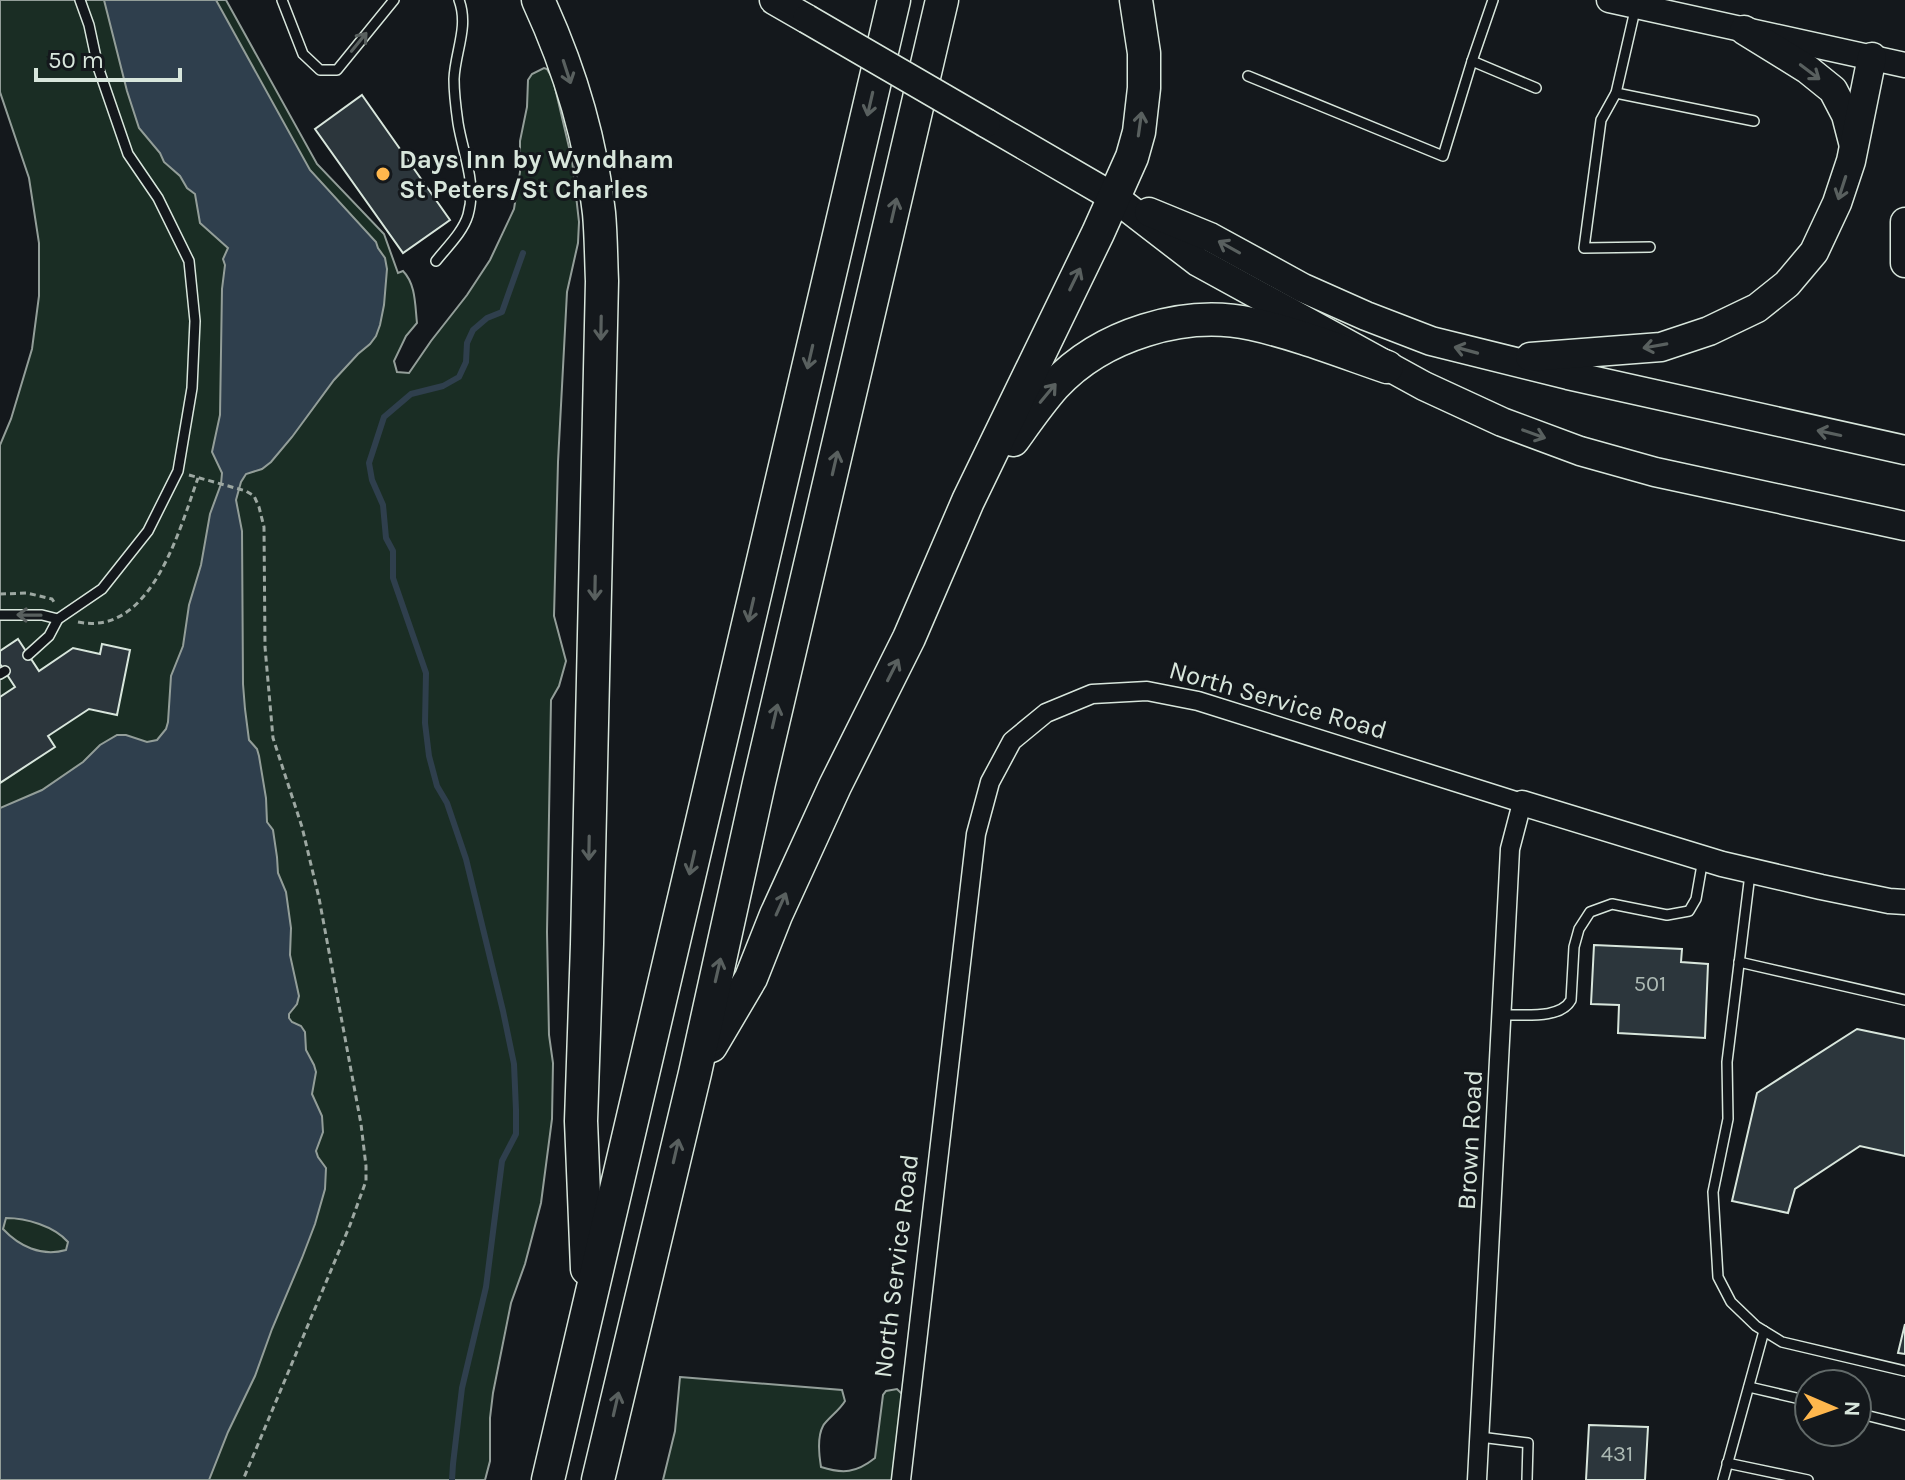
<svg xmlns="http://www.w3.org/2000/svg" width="1905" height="1480" font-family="Karla,sans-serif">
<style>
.green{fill:#1a2d24;stroke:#939e99;stroke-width:2}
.water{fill:#2f3f4d;stroke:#939e99;stroke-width:2;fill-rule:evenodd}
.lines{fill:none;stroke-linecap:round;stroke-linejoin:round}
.stream{stroke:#2f3f4d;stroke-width:6}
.building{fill:#2c363c;stroke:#d8e6dc;stroke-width:2}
.lane-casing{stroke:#d8e6dc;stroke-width:12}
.street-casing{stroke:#d8e6dc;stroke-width:21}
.secondary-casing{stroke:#d8e6dc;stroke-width:27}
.primary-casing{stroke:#d8e6dc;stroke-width:31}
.highway-casing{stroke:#d8e6dc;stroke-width:35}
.path{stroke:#9da8a2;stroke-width:3;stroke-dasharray:6 4;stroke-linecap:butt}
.lane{stroke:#14181c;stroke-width:9}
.street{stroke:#14181c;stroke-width:18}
.secondary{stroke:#14181c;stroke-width:24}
.primary{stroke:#14181c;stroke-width:28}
.highway{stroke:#14181c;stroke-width:32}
.primary-bridge-casing{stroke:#d8e6dc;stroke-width:31;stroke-linecap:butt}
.primary-bridge{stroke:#14181c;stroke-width:28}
.oneway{stroke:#59605f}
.poi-dot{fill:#ffb74d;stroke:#14181c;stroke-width:3}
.labels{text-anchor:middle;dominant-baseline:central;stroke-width:6;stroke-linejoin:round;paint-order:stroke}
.number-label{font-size:22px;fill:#adbab4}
.poi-label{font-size:26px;font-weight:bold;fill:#d8e6dc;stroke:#14181c;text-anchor:start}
.street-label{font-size:26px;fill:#d8e6dc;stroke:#14181c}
</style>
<rect width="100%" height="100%" fill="#14181c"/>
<!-- green -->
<g class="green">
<path d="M0,0H226L317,164L384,234L398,273L403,271C416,284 415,306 417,323L406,336L394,361L397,372L409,373L431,341L467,295L490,260L514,209L520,172V141L527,107L528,80L532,74L544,68L547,69L553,79L572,160L579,222L578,243L567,292L558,462L554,616L566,661L559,686L551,700L547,932L549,1035L553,1063L552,1119L541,1203L525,1264L511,1303L493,1393L490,1418V1461L485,1480H0V445L11,419L32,349L39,296V243L29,178L0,92Z"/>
<path d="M680,1377L842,1390L845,1401C840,1410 826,1420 823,1426C817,1437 819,1455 821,1467C843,1474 856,1473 875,1458L883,1395L886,1391L897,1389L902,1394L894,1480H663L675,1431Z"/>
</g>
<!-- water -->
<path class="water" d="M104,0H216L310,170L376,242L378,248L385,258L387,269L384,305L380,325L376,336L370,344L358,354L334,380L292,437L271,462L262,469L246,474L241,482L236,500L242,531L243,684L245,709L249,740L257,749L259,756L266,798L267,822L273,830L277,857L278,873L286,892L291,928L290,955L299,996L297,1004L289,1014V1018L292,1022L301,1026L305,1032L306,1050L314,1065L316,1072L312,1094L322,1116L323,1132L316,1151L318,1157L326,1168L325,1189L315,1224L302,1258L272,1329L255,1376L228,1432L209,1480H0V808L42,790L83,762L100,745L117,735H126L147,742L157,740L166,729L168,722L171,676L183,646L189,605L201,565L210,514L221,484L222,473L212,452L220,415L222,289L225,265L223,259L228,248L200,223L195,194L187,188L180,176L164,162L160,153L139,128L127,91ZM6,1218C26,1218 54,1226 68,1242L66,1250C41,1257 19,1246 3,1229Z"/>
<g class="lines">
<!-- stream -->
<path class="stream" d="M452,1480L453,1464L462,1388L486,1287L502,1161L516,1134V1110L514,1064L503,1011L466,859L447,803L437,786L429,756L425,723L426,673L393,578V551L386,538L383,505L372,480L369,463L384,417L411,394L443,386L459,377L466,362L467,343L473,330L487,318L502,312L523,253"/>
</g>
<!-- building -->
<g class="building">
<path d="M362,95L450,220L403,253L315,129Z"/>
<path d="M18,639L39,671L73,648L100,654L102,644L130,650L117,715L89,709L48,736L55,747L0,783V697L15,687L0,664V651Z"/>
<path d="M1594,945L1682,949L1681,962L1708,964L1705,1038L1618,1033L1619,1005L1591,1004Z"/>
<path d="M1857,1029L1905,1039V1156L1860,1146L1795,1189L1788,1213L1732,1201L1757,1093Z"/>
<path d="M1905,1324V1354L1898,1353Z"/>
<path d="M1589,1425L1648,1427L1645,1480H1586Z"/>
</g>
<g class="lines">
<!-- lane casing -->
<g class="lane-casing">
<g id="lane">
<path d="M282,0L303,54L320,70H337L394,0"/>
<path d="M1493,0L1472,61L1536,88"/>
<path d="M1636,6L1616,93L1601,120L1584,248L1650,247"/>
<path d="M1248,76L1443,156L1472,61"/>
<path d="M1616,93L1754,121"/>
<path d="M436,261C447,247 463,232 468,215C477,183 463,154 458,123C456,109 454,93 454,79C455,52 469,27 459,0"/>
<path d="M0,615H42L58,619"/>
<path d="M28,655L49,636L58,619L102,589L148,531L178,471L192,388L195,321L189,261L158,198L128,154L98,67L89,25L80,0"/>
<path d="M0,674L5,671"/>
<path d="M1750,874L1727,1062L1728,1119L1713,1192L1718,1277L1731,1302L1756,1326L1782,1342L1905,1371"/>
<path d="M1739,962L1905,1000"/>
<path d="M1502,1015C1522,1014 1560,1020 1571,1000L1574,947L1579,929L1590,912L1612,904L1667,915L1689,911L1696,899L1703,859"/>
<path d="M1749,1387L1809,1401"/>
<path d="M1857,1413L1905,1425"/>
<path d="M1480,1437L1528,1443L1527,1480"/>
<path d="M1727,1463L1808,1480"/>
<path d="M1723,1480L1764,1331"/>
</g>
</g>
<!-- street casing -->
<g class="street-casing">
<path id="street" d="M901,1480L976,834L990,782L1012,741L1046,713L1092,694L1147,691L1198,701L1522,803L1510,849L1508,888L1477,1480"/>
</g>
<!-- secondary casing -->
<g class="secondary-casing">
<g id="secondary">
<path d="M1609,0L1905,65"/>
<path d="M1522,803L1722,864L1821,887L1889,901L1905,902"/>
</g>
</g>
<!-- primary casing -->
<g class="primary-casing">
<g id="primary">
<path d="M774,0L807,19"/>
<path d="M1744,30L1807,69L1833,90L1846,115L1853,142"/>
<path d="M986,123L1115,198L1198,262L1424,386L1502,422L1580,451L1655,472L1905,526"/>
<path d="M1149,212L1210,237L1303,288L1366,316L1431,341L1568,375L1905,450"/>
<path d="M1905,222V263"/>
<path d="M1530,357L1661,347L1709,331L1757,308L1787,284L1814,252L1837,203L1851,161L1872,57"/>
</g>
</g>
<!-- highway casing -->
<g class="highway-casing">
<g id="highway">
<path d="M538,0C569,67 591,139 599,213C601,235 601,258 602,281L587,944L581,1121L587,1269"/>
<path d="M1013,440C1026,422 1039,403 1054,386C1101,335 1184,309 1252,324C1298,334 1343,352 1387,367"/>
<path d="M711,1046L751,978L776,915L835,786L909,638L968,501L1098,233L1132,157L1139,132L1144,88V53L1136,0"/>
<path d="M548,1480L894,0"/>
<path d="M598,1480L695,1073L759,783L942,0"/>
</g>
</g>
<!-- path -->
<g class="path">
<path d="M189,475L246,491L254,496L259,507L264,527L265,647L273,738L302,827L319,898L361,1124L366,1166V1181L350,1225L243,1480"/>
<path d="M0,594L27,593L52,599L54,602"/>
<path d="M78,622C151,637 179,531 198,478"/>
</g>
<!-- lane -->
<use href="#lane" class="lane"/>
<!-- street -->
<use href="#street" class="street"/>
<!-- secondary -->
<use href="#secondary" class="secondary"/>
<!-- primary -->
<use href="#primary" class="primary"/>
<!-- highway -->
<use href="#highway" class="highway"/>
<!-- primary-bridge casing -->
<g class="primary-bridge-casing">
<path id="primary-bridge" d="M807,19L986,123"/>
</g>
<!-- primary-bridge -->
<use href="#primary-bridge" class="primary-bridge"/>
</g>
<!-- one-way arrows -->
<defs><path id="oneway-shaft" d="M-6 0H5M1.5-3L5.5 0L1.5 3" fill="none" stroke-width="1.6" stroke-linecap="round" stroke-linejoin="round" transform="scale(2)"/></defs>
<g class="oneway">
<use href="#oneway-shaft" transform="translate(359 42) rotate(-51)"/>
<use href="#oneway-shaft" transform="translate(567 72) rotate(72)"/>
<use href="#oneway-shaft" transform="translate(1810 72) rotate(37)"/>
<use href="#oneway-shaft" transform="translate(870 104) rotate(103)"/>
<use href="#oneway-shaft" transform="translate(1140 124) rotate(-82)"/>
<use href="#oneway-shaft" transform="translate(1842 188) rotate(108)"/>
<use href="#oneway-shaft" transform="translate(894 210) rotate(-77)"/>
<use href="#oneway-shaft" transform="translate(1229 247) rotate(-151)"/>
<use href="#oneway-shaft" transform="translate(1075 279) rotate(-64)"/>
<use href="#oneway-shaft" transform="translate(601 328) rotate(91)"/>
<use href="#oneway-shaft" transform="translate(1655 346) rotate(170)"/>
<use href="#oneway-shaft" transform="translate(1466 350) rotate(-165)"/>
<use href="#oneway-shaft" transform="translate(810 357) rotate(103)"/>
<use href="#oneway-shaft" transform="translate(1048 393) rotate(-50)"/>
<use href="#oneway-shaft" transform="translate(1829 433) rotate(-168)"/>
<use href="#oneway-shaft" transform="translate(1534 434) rotate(20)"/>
<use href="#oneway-shaft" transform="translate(835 463) rotate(-77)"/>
<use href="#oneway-shaft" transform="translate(595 588) rotate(91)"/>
<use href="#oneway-shaft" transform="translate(751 610) rotate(103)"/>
<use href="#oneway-shaft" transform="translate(29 615) rotate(-179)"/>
<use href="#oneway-shaft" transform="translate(893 670) rotate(-63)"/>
<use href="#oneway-shaft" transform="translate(775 716) rotate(-77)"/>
<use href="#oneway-shaft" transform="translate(589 848) rotate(91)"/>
<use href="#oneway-shaft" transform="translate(692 863) rotate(103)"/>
<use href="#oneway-shaft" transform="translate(781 904) rotate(-66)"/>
<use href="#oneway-shaft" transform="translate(718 970) rotate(-77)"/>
<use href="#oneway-shaft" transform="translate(676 1151) rotate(-77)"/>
<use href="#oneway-shaft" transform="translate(616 1404) rotate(-77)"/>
</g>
<!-- markers -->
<circle class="poi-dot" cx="383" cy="174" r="8"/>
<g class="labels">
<!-- number labels -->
<g class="number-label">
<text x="1650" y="984">501</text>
<text x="1617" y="1454">431</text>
</g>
<!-- poi labels -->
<g class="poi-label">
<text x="399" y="159">Days Inn by Wyndham<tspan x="399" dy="30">St Peters/St Charles</tspan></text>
</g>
<!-- street labels -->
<g class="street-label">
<text transform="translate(1278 700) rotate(16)">North Service Road</text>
<text transform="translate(1470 1140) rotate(-87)">Brown Road</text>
<text transform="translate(896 1266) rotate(-83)">North Service Road</text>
</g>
</g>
<!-- north arrow -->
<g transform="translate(1833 1408) rotate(92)"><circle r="38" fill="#14181c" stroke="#626a69" stroke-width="2"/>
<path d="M0-6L14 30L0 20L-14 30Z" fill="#ffb74d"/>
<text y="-12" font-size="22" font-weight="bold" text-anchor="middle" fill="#d8e6dc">N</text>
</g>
<!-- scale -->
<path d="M36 68v12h144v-12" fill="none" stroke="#d8e6dc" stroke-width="4"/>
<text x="48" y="68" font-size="24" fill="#d8e6dc" stroke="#14181c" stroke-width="6" paint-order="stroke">50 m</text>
</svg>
